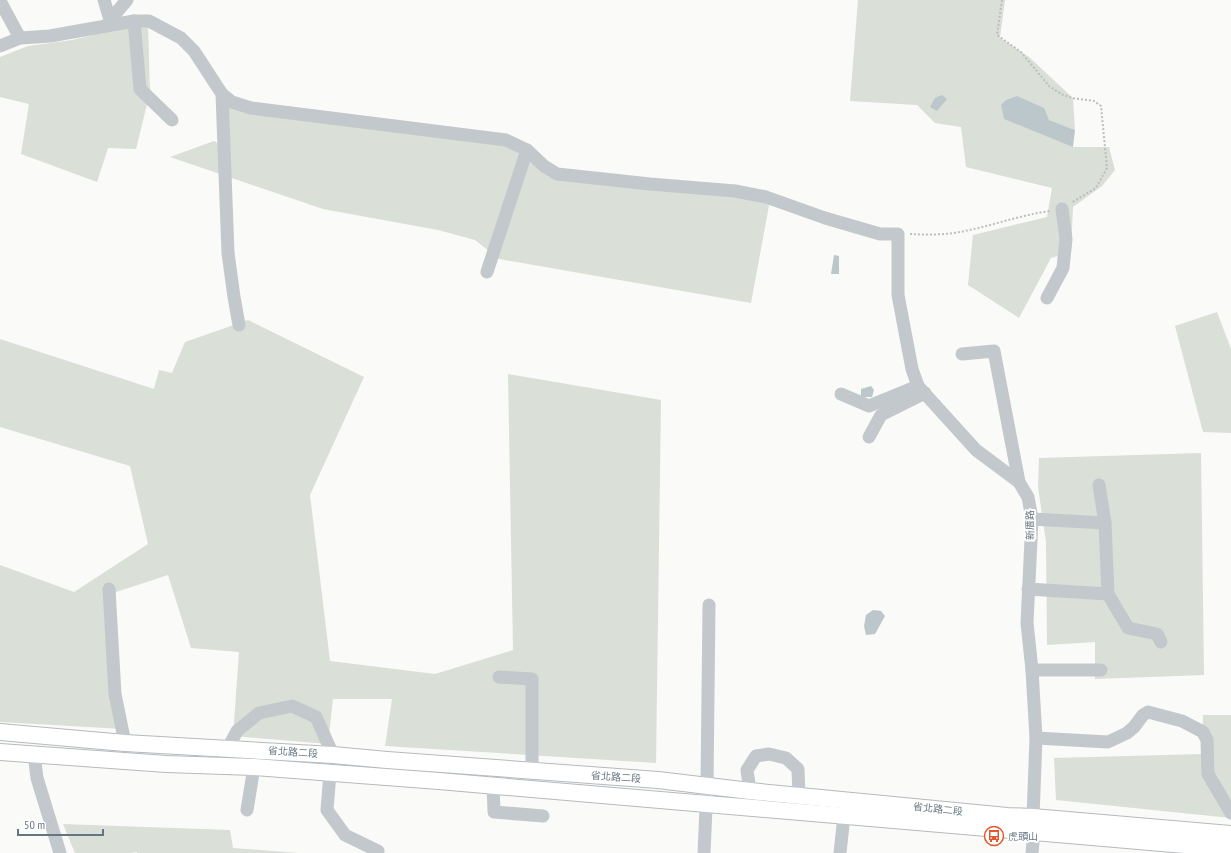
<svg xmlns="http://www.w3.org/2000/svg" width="1231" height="853" font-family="'PT Sans Narrow','Noto Sans TC',sans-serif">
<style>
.green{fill:#dadfd7}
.water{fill:#bbc7cb}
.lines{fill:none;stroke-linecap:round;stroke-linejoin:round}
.major-casing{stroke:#b5babe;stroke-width:18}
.path{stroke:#bbbfc2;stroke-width:2;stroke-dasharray:2 2;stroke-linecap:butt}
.minor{stroke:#c3c8cc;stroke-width:13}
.major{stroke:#fff;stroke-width:16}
.labels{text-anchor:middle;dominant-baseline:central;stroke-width:4;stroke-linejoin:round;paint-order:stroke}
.street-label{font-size:10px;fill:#657683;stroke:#fff}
.poi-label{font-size:10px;fill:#657683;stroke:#fff;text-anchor:start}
</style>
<rect width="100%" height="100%" fill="#fafaf8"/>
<!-- green -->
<g class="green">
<path d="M858,0H1005L1000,38L1029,57L1073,98L1075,130L1049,120L1017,96L1073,147H1109L1115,170L1102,186L1073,207L1071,252L1051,258L1019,318L968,285L973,235L1047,217L1052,188L966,167L961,127L935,123L917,105L850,101Z"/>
<path d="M148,25L150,92L136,149L108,148L97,182L21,154L29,104L0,97V57L28,46L72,40L113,30Z"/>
<path d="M227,90L238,104L514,144L551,171L770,200L751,303L499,259L475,240L438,230L323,209L170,157L214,141L227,149Z"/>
<path d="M1217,312L1231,349V433L1203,432L1175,326Z"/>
<path d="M248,320L364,377L310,495L330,661L435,674L513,650L508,374L661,400L656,763L385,746L392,699H333L328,744L233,736L239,652L191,648L168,575L107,595L123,729L0,722V565L74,592L148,544L130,466L0,427V339L154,389L159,370L172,373L185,342Z"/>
<path d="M1201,453L1204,675L1095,679V642L1047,645L1046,542L1038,487L1039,458Z"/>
<path d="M1203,715H1231V818L1056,800L1054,758L1202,754Z"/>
<path d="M63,824L230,830L233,848L299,853H137V852L131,853H75Z"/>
</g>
<!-- water -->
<g class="water">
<path d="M942,95L947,99L937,111L930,107L935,98Z"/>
<path d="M1017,96L1044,108L1049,120L1075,130L1073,147L1004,119L1001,105L1006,100Z"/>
<path d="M834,255L839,256V274H831Z"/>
<path d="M871,386L874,390L872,397H861V389Z"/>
<path d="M873,610L881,611L885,616L875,634L866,635L864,626L866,615Z"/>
</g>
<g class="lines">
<!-- major casing -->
<g class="major-casing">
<g id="major">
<path d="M0,732L125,743L333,755L387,760L658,780L750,791L1007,816L1033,817L1231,834"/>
<path d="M0,752L166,764L254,767L439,781L1231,849"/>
</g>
</g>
<!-- path -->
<g class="path">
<path d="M1002,0L997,35L1021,52L1049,86L1061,94L1072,98L1094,101L1101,106L1107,168L1096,188L1071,203"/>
<path d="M910,234C928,235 947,235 965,231C994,225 1021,215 1050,211"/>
</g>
<!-- minor -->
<g class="minor">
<path d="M104,0L110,20L108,25"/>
<path d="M0,1L20,38"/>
<path d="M110,20L127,0"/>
<path d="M134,21L140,89L172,120"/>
<path d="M0,46L20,38L50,36L134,21H149L181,38L194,51L222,94L228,253L234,297L239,325"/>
<path d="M222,94L232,102L251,108L506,140L527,150L544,166L557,174L650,184L735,191L766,197L825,218L880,234H898V295L912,369L918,386L976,450L1019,482L1028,497L1032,519L1027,623L1032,670L1036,738L1033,817L1034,832L1032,853"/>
<path d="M487,272L527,150"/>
<path d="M1047,298L1063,268L1066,239L1062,209"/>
<path d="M962,354L994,351L1019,482"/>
<path d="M841,394L869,406L918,386"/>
<path d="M869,437L881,415L925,393"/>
<path d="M1099,485L1105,523"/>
<path d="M109,589L115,694L125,743"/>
<path d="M1028,589L1108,594L1105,523L1032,519"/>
<path d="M1108,594L1128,628L1157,634L1161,642"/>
<path d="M1032,670H1101"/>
<path d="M499,677L532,679V771"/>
<path d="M1036,738L1108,742L1127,733L1134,727L1143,715L1148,712L1182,721L1203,732L1207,740L1208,774L1231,813"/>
<path d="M228,748L237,731L259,713L292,706L316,717L333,755"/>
<path d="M34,754L37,778L60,853"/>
<path d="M330,773L327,810L345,835L378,851"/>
<path d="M493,785L494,812L543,816"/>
<path d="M750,791L747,770L756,756L769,754L786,758L798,769L799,795"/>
<path d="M247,810L254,767"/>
<path d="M704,853L707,786L709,605"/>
<path d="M840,853L844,816"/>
</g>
<!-- major -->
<use href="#major" class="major"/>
</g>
<!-- icons -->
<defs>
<g id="bus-ring" transform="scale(1)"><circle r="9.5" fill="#fff" stroke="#e4572e" stroke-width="1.5"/><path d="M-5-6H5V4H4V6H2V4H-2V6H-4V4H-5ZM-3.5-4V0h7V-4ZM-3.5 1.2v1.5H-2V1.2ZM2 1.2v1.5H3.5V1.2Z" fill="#e4572e"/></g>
</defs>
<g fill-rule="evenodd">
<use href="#bus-ring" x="994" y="836"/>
</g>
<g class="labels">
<!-- street labels -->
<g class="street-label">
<text transform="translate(1030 525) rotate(-91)">新厝路</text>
<text transform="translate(293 752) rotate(4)">省北路二段</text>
<text transform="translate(616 777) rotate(4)">省北路二段</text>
<text transform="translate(938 809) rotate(6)">省北路二段</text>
</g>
<!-- poi labels -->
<g class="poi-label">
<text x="1008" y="836">虎頭山</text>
</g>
</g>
<!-- scale -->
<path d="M18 829v6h85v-6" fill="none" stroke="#657683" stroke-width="2"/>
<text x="24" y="829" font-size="12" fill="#657683" stroke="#ffffff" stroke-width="3" paint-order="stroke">50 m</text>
</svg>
